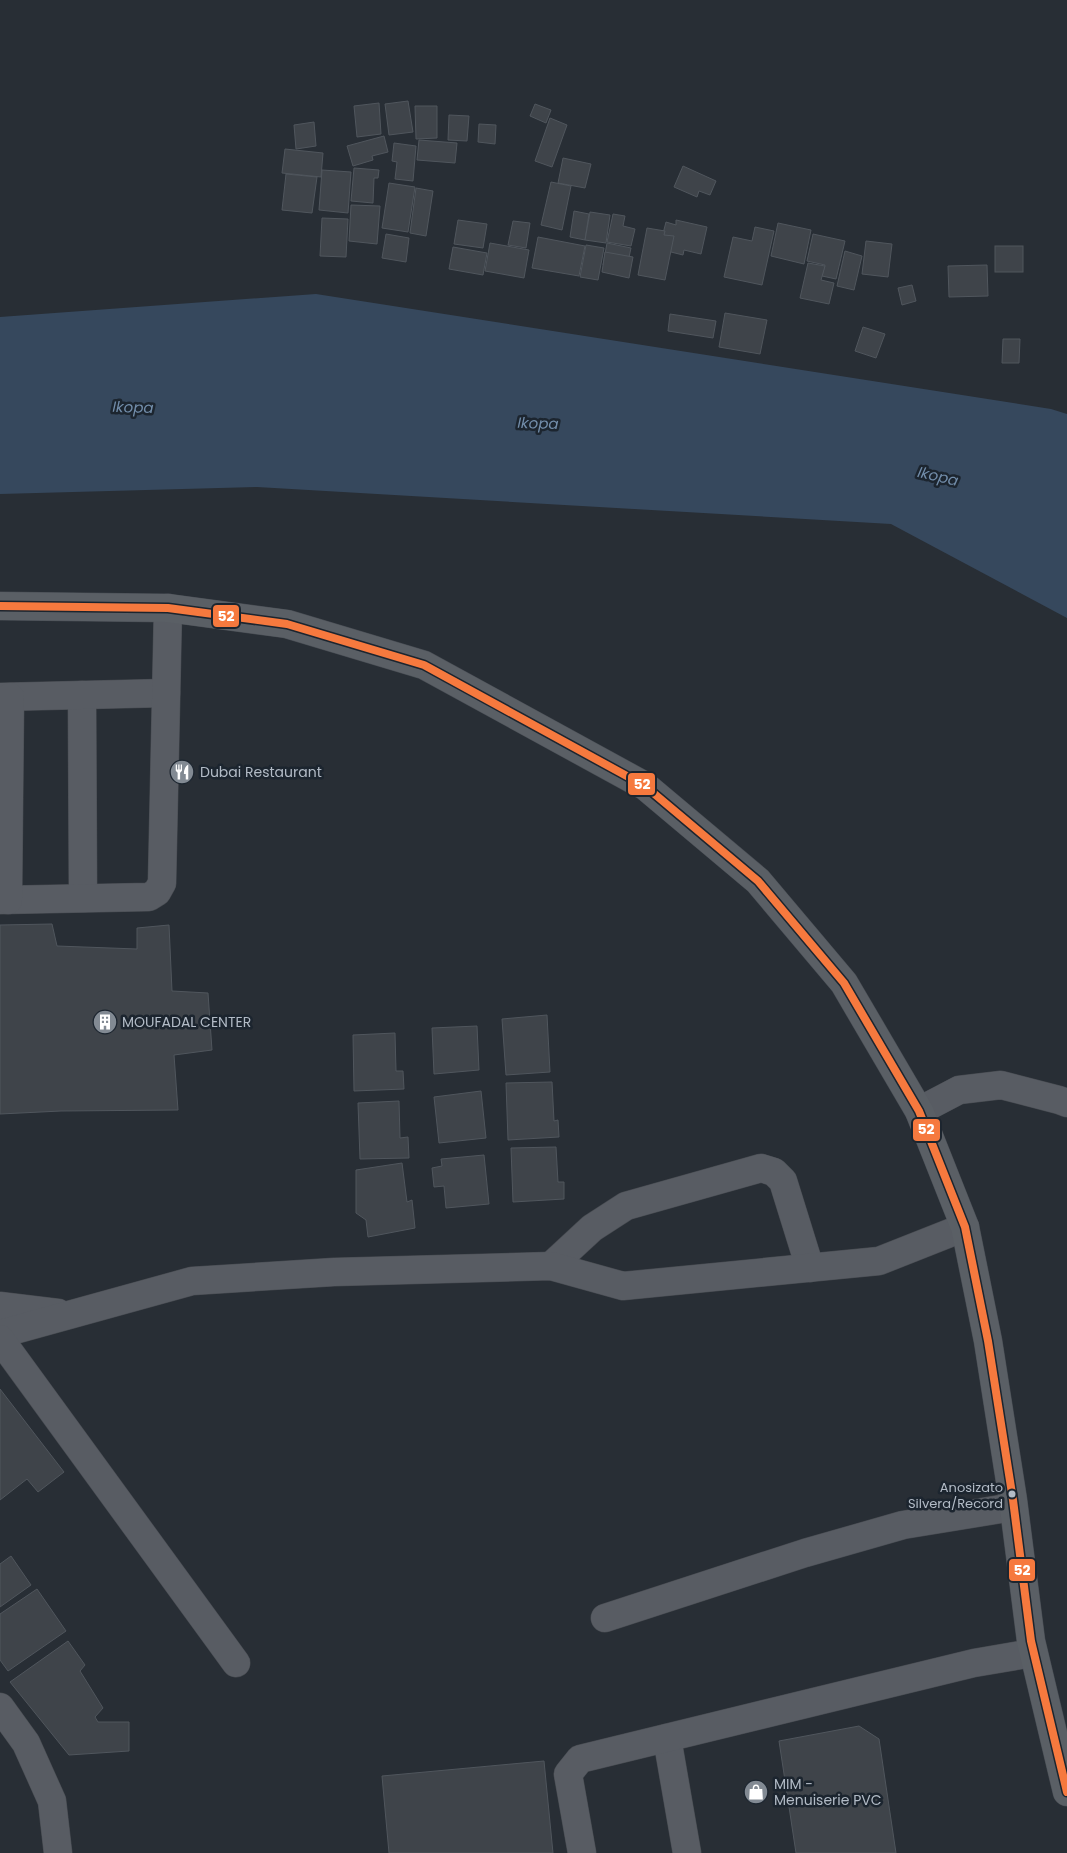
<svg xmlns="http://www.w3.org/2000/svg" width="1067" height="1853" font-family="Poppins,sans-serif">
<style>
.water{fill:#36485d}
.building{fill:#3f444a;stroke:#50565d}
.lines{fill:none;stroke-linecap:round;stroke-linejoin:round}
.minor-casing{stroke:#464a50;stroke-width:29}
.major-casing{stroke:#464b52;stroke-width:29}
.minor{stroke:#585c63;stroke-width:28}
.major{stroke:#5a5f65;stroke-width:28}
.bus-1-casing{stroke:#1c252f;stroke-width:11}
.bus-1{stroke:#f6793e;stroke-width:8}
.bus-dot{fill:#b2bbc6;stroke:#1c252f;stroke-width:2}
.labels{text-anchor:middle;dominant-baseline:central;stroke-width:5;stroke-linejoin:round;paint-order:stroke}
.bus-label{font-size:13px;fill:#b2bbc6;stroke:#1c252f;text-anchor:end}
.poi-label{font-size:14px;fill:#b2bbc6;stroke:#1c252f;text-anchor:start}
.water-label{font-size:15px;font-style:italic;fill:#728daa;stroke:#1c252f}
.line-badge{stroke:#1c252f;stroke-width:2}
.badge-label{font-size:14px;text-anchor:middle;font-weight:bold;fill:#fff}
</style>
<rect width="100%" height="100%" fill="#282e35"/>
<!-- water -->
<path class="water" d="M316,294L1051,409L1067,414V618L891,524L257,487L0,494V317Z"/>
<!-- building -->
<g class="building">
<path d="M408,101L413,132L389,135L385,104Z"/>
<path d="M379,103L381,134L357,137L354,106Z"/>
<path d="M535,104L551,110L546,123L530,116Z"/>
<path d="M415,106H437V138L416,139Z"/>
<path d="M449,115L469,116L467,141L448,140Z"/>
<path d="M550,118L567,125L552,167L535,161Z"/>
<path d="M314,122L316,146L296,149L294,125Z"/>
<path d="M479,124L496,125L495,144L478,142Z"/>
<path d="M384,136L388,152L372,156L373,160L353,166L347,146Z"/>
<path d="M419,140L457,143L455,163L417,160Z"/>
<path d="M394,143L416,146L413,181L395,179L397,162L392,161Z"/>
<path d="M285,149L323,153L321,177L282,173Z"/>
<path d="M563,158L591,164L585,188L558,183Z"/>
<path d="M683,166L716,181L710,195L699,191L697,197L674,187Z"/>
<path d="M354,168L379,170L378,178H374L373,203L351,201Z"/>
<path d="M322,170L351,172L348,213L319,210Z"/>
<path d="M286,174L317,177L312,213L282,210Z"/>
<path d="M551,182L571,186L562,230L541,225Z"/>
<path d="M389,183L415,187L408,232L382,228Z"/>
<path d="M416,188L433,191L426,236L410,233Z"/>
<path d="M351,205L380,206L377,244L349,241Z"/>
<path d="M574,211L589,214L585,240L570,237Z"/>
<path d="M590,212L610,215L606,243L585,240Z"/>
<path d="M613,214L625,216L623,226L635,229L631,246L607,242Z"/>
<path d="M322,218L348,219L346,257L320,256Z"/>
<path d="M458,220L487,224L483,248L454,244Z"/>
<path d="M676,220L707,227L701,254L684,250L683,255L659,249L666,222L676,225Z"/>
<path d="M513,221L530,223L526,248L508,245Z"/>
<path d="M778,223L811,230L804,264L771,256Z"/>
<path d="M755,227L774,231L762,285L724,277L733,237L752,241Z"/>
<path d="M647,228L665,231L664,235L674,236L665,280L638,275Z"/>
<path d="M386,234L409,238L406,262L382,258Z"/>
<path d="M813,234L845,241L836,279L822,276L825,265L807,261Z"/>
<path d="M538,237L585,246L579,276L532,268Z"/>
<path d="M866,241L892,244L888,277L862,274Z"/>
<path d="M490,243L529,250L524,278L485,271Z"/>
<path d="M607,243L631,248L628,262L611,259L610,266L603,265Z"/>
<path d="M586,245L604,248L598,280L580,277Z"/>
<rect x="995" y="246" width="28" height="26"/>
<path d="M453,247L487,253L483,275L449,269Z"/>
<path d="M845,251L862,256L854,290L837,286Z"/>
<path d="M605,252L633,257L629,278L602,272Z"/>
<path d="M808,263L825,266L821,280L834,283L829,304L800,298Z"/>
<path d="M987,265L988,296L949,297L948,266Z"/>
<path d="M912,285L916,301L902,305L898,288Z"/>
<path d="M725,313L767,320L760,354L719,347Z"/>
<path d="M670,314L716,321L713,338L668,331Z"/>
<path d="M863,327L885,334L876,358L855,351Z"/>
<path d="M1003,339H1020L1019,363H1002Z"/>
<path d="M52,924L57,946L137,949V928L169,925L172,991L208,993L212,1050L174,1055L178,1110L61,1111L0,1114V925Z"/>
<path d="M547,1015L550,1072L506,1075L502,1019Z"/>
<path d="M477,1026L479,1070L434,1074L432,1028Z"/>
<path d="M395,1033L396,1071H403L404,1089L354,1091L353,1035Z"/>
<path d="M552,1082L554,1121L558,1120L559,1137L508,1140L506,1083Z"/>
<path d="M481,1091L486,1138L439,1143L434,1097Z"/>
<path d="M399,1101L400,1138L408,1137L409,1158L360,1159L358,1103Z"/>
<path d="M556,1147L558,1182H564V1199L513,1202L511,1148Z"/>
<path d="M484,1155L489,1204L446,1208L444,1186L434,1187L432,1168L442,1166L441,1159Z"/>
<path d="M402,1163L407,1202L412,1200L415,1228L368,1237L366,1220L356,1213V1170Z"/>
<path d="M0,1389L64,1472L38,1492L27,1479L0,1500Z"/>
<path d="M11,1556L31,1585L0,1607V1564Z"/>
<path d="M37,1589L66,1631L8,1671L0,1660V1614Z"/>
<path d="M68,1641L85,1665L80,1671L103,1708L95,1717L98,1722H129V1751L69,1755L10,1682Z"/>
<path d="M859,1726L879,1739L896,1853H796L779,1741Z"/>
<path d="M544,1761L553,1853H389L382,1776Z"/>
</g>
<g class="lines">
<!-- minor casing -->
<g class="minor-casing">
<g id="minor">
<path d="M82,695L83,898"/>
<path d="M0,697L166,693"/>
<path d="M0,900L149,897L157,892L162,883L168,608"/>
<path d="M8,900L10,697"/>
<path d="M919,1111L959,1090L1001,1085L1059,1100L1067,1103"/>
<path d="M551,1266L592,1228L626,1206L761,1168L774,1172L783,1181L810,1268"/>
<path d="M0,1306L58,1313"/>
<path d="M0,1334L192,1281L334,1272L551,1266L623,1286L879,1261L965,1227"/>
<path d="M0,1339L236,1663"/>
<path d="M605,1618L805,1553L903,1525L1013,1507"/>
<path d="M0,1707L26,1743L52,1801L58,1853"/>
<path d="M667,1738L687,1853"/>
<path d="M582,1853L568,1774L580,1759L974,1663L1033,1653"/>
</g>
</g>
<!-- major casing -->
<g class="major-casing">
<path id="major" d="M0,606L168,608L287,624L424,665L645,786L758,881L844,983L919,1111L965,1227L988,1341L1013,1500L1031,1641L1067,1792"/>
</g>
<!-- minor -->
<use href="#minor" class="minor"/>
<!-- major -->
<use href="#major" class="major"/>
<!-- bus-1 casing -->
<g class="bus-1-casing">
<path id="bus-1" d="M0,606L168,608L287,624L424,665L645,786L758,881L844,983L919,1111L965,1227L988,1341L1013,1500L1031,1641L1067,1792"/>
</g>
<!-- bus-1 -->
<use href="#bus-1" class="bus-1"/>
</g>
<!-- icons -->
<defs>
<g id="restaurant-disc" transform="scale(1.25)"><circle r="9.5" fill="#828a93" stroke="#1c252f"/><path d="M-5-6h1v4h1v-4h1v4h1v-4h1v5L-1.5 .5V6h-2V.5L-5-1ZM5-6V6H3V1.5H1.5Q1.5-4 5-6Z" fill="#fff"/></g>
<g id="building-disc" transform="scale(1.25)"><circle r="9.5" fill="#828a93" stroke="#1c252f"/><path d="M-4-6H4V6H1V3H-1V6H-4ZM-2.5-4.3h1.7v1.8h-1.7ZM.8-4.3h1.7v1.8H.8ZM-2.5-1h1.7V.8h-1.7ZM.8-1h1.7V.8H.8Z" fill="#fff"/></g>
<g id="shop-disc" transform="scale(1.25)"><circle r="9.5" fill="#828a93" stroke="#1c252f"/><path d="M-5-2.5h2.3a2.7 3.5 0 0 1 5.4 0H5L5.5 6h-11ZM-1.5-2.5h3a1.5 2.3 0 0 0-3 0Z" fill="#fff"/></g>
</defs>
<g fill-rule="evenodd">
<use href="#restaurant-disc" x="182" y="772"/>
<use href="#building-disc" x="105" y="1022"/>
<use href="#shop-disc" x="756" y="1792"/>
</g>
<!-- markers -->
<circle class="bus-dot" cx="1012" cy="1494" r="4.5"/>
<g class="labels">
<!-- bus labels -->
<g class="bus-label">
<text x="1003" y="1487">Anosizato<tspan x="1003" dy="16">Silvera/Record</tspan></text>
</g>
<!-- poi labels -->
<g class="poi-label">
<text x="200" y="772">Dubai Restaurant</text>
<text x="122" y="1022">MOUFADAL CENTER</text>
<text x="774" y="1784">MIM -<tspan x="774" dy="16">Menuiserie PVC</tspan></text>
</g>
<!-- water labels -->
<g class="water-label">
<text transform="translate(133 407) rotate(2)">Ikopa</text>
<text transform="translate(538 423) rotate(2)">Ikopa</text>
<text transform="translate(938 476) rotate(13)">Ikopa</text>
</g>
</g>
<g class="line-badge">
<rect x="212" y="604" width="28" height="24" rx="5" fill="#f6793e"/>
<rect x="627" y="772" width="29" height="24" rx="5" fill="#f6793e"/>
<rect x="912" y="1118" width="29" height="24" rx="5" fill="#f6793e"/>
<rect x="1008" y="1558" width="28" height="24" rx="5" fill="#f6793e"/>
</g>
<g class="badge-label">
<text x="226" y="621">52</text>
<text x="642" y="789">52</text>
<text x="926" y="1134">52</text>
<text x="1022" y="1575">52</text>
</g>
</svg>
